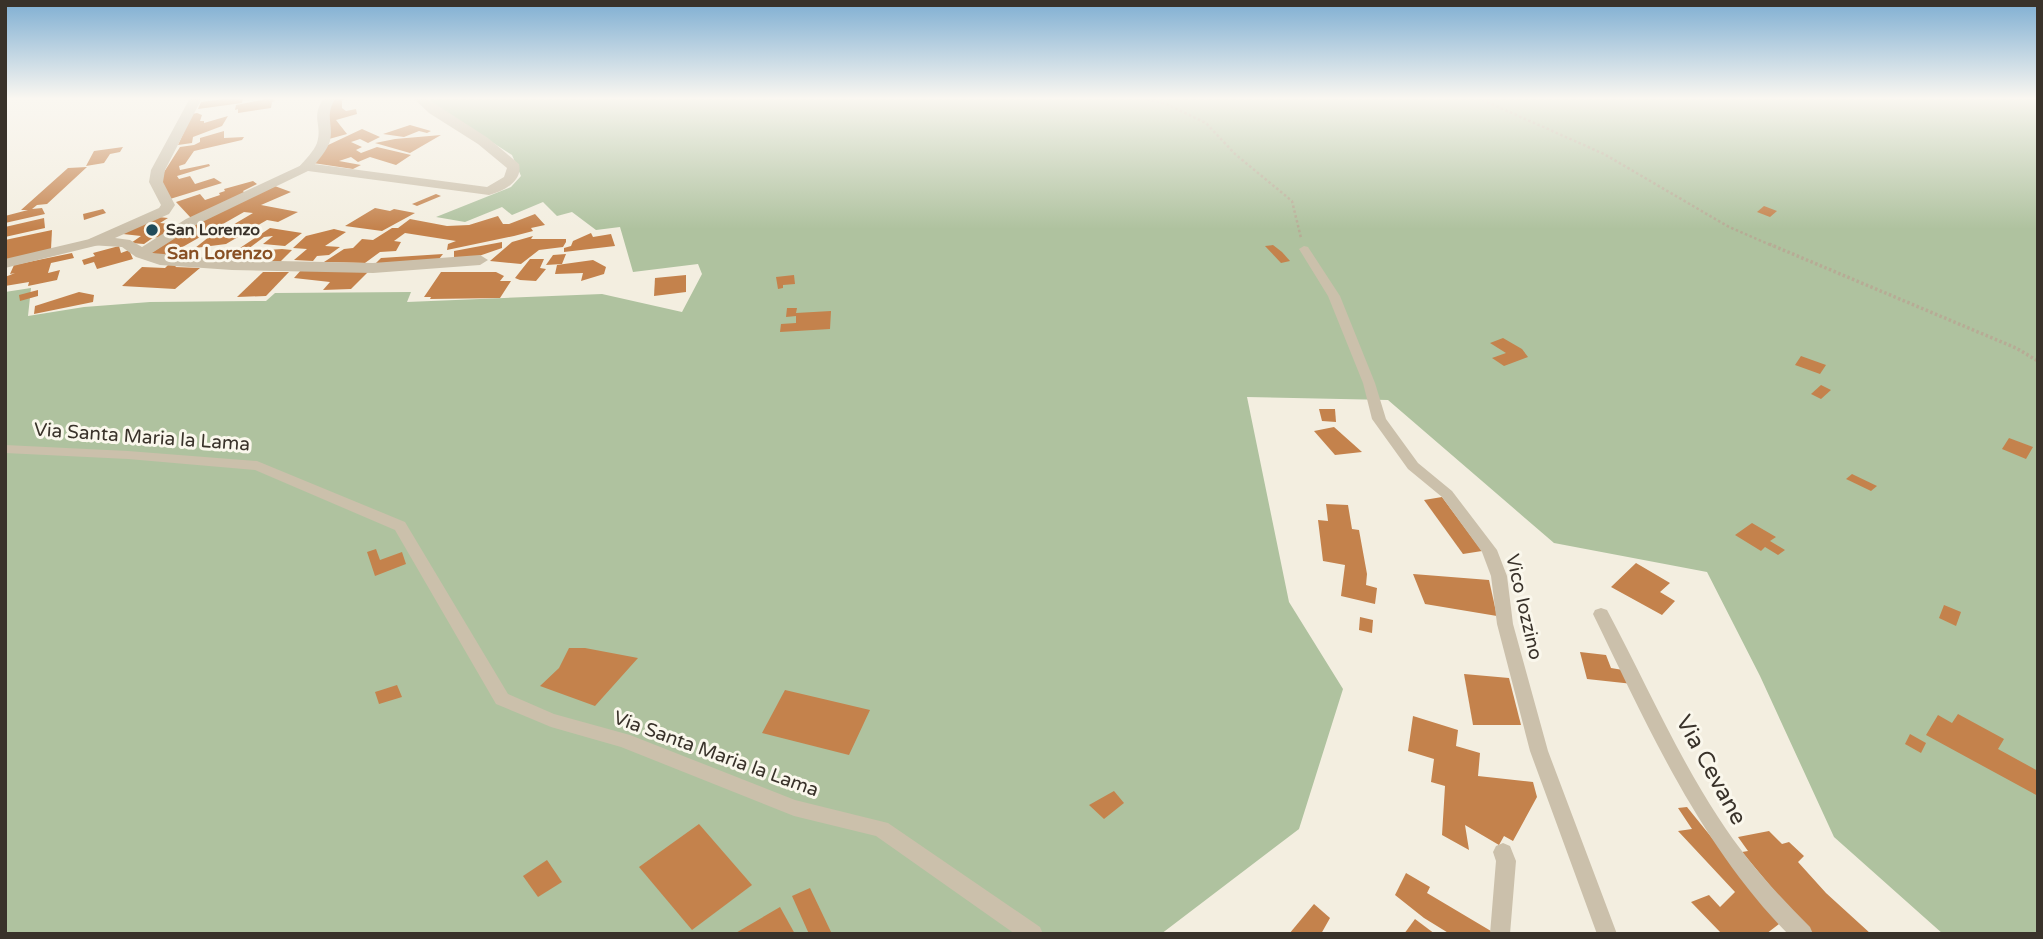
<svg xmlns="http://www.w3.org/2000/svg" width="2043" height="939" font-family="'Varela Round',sans-serif">
<style>
.green{fill:#afc29f}
.building{fill:#c4824c}
.lines{fill:none;stroke-linecap:round;stroke-linejoin:round}
.path-far1{stroke:#b7ab95;stroke-width:2.5;stroke-dasharray:2.5 2.5;stroke-linecap:butt}
.path{stroke:#b7ab95;stroke-width:3.5;stroke-dasharray:2.5 2.5;stroke-linecap:butt}
.service{fill:#cbc0ab;fill-rule:evenodd}
.pedestrian{fill:#cbc0ab;fill-rule:evenodd}
.minor{fill:#cbc0ab;fill-rule:evenodd}
.tertiary{fill:#cbc0ab;fill-rule:evenodd}
.poi-dot{fill:#204b5b;stroke:#faf7ec;stroke-width:2.5}
.labels{text-anchor:middle;dominant-baseline:central;stroke-width:6;stroke-linejoin:round;paint-order:stroke}
.far-poi-label{font-size:16px;font-weight:bold;fill:#39322a;stroke:#faf7ec;text-anchor:start}
.far-neighbourhood-label{font-size:18px;font-weight:bold;fill:#885024;stroke:#faf7ec}
.street-label{font-size:19px;fill:#39322a;stroke:#faf7ec}
.near-street-label{font-size:23px;fill:#39322a;stroke:#faf7ec}
</style>
<rect width="100%" height="100%" fill="#f3eee0"/>
<!-- green -->
<path class="green" d="M428,98H2038V934H1943L1834,837L1760,676L1707,572L1554,543L1388,400L1247,397L1289,602L1343,689L1299,829L1161,934H5V292L31,288L28,316L84,307L150,302L266,301L275,293L411,292L407,302L602,294L682,312L702,274L698,264L633,272L620,227L596,230L572,212L557,216L543,202L512,215L502,207L465,222L436,217L511,187L521,176L512,155L436,106Z"/>
<!-- building -->
<g class="building">
<path d="M231,98H243L242,103L198,109L201,102Z"/>
<path d="M271,98L275,101L272,102L271,108L238,113V109L235,110L236,105Z"/>
<path d="M334,98H348L342,100V108L346,111L356,109L357,114L336,120L347,134L329,139L327,105Z"/>
<path d="M197,113L202,115L200,121H204V123L228,116L222,126L193,137L192,143L178,145L192,114Z"/>
<path d="M410,125L431,131L427,133L419,131L404,137L383,134Z"/>
<path d="M362,129L380,137L368,143L360,139L351,142L362,147L356,150L361,153L377,147L411,155L396,165L370,157L358,162L351,157L339,161L361,165L353,169L313,163L326,146Z"/>
<path d="M224,131V138L244,137L242,140L194,151L185,164L179,166L180,170L209,164L210,166L177,176L179,179L190,176L195,184L214,178L222,183L170,199L159,180L180,147L194,145L200,142V138Z"/>
<path d="M441,135L410,153L375,143L395,139Z"/>
<path d="M123,147L120,152L110,154L104,163L86,166L94,151Z"/>
<path d="M87,167L47,204L37,205L32,209L42,208L45,214L5,223V216L28,210H21L68,168Z"/>
<path d="M253,181L257,184L243,191L246,195L191,218L176,202L200,194L205,200L220,195L219,193L225,191L224,189Z"/>
<path d="M272,185L291,192L261,205L298,212L278,222L267,220L226,244L195,248L224,225L231,226L253,213L244,212L172,253L163,256L151,253L210,215Z"/>
<path d="M436,194L441,196L417,206L412,204Z"/>
<path d="M1764,206L1777,211L1770,217L1757,212Z"/>
<path d="M375,208L390,211L394,209L415,213L382,231L345,226Z"/>
<path d="M103,209L106,213L84,220L83,214Z"/>
<path d="M535,214L545,225L531,228L533,231L514,236L447,250L448,244L456,241L405,233L394,241L401,242L396,251L380,252L365,263L324,262L344,249L353,248L362,239L373,240L392,228H398L410,219L447,226L469,225L498,216L503,224H509Z"/>
<path d="M158,217L168,218L160,223L181,225L160,238L154,237L144,244L131,243L141,236L123,234L146,220Z"/>
<path d="M44,218L45,228L5,237V227Z"/>
<path d="M270,228L302,233L285,246L263,244L273,236L264,237L240,255H261L268,250L282,249L292,250L280,262L222,260Z"/>
<path d="M334,229L346,232L325,246L340,247L329,255L317,256L313,261L294,260L307,249L293,248L306,236Z"/>
<path d="M52,230L51,249L5,262V240Z"/>
<path d="M591,233L593,237L611,234L615,246L564,252V248L571,246L573,241Z"/>
<path d="M533,236L531,239H566V242L563,247L539,250L521,264L490,261L512,242Z"/>
<path d="M502,242V248L476,257H454V251Z"/>
<path d="M1273,245L1282,252L1290,261L1281,263L1265,246Z"/>
<path d="M119,246L121,253L129,250L133,259L97,269L94,262L84,265L82,260L95,256L93,253Z"/>
<path d="M72,253L74,258L51,263L48,273L60,270L57,280L28,286L29,282L5,286V277L15,273L10,274L14,265Z"/>
<path d="M443,254L439,259L375,264L381,258Z"/>
<path d="M566,254L562,264L546,265L553,255Z"/>
<path d="M530,259H544L540,268L546,269L536,281L520,280L515,278Z"/>
<path d="M593,260L606,267L604,274L581,281L583,273L555,274L557,265Z"/>
<path d="M170,263L179,264L175,267L200,268L175,289L122,286L142,267L165,268Z"/>
<path d="M302,269L368,272L351,289L323,290L330,282L294,278Z"/>
<path d="M263,272H289L266,296L237,297Z"/>
<path d="M441,272H496L504,276L500,281H511L500,298L430,299L431,297H424Z"/>
<path d="M686,275V292L654,296L655,278Z"/>
<path d="M794,275L795,284L783,285V288L778,289L776,277Z"/>
<path d="M38,290V296L20,301L19,295Z"/>
<path d="M79,292L94,295L93,302L34,314L35,306Z"/>
<path d="M787,308H797L796,313L831,311L830,329L780,332L781,324L796,323V316L786,317Z"/>
<path d="M1503,338L1522,349L1528,357L1504,366L1492,358L1506,353L1490,343Z"/>
<path d="M1801,356L1826,365L1820,374L1795,365Z"/>
<path d="M1821,385L1831,390L1821,399L1811,394Z"/>
<path d="M1319,409H1335L1336,422L1322,421Z"/>
<path d="M1334,427L1362,452L1335,455L1314,431Z"/>
<path d="M2009,438L2033,447L2026,459L2002,449Z"/>
<path d="M1852,474L1877,486L1871,491L1846,479Z"/>
<path d="M1442,497L1482,551L1463,554L1424,500Z"/>
<path d="M1326,504L1348,505L1352,529L1359,530L1367,574L1366,585L1377,588L1375,604L1341,596L1345,565L1323,561L1318,520L1328,521Z"/>
<path d="M1752,523L1776,537L1770,541L1785,550L1778,555L1765,547L1761,551L1735,535Z"/>
<path d="M376,549L380,560L402,552L406,564L375,576L367,552Z"/>
<path d="M1636,563L1670,583L1660,592L1675,601L1662,615L1611,587Z"/>
<path d="M1413,574L1489,580L1497,616L1425,604Z"/>
<path d="M1944,605L1961,612L1956,626L1939,618Z"/>
<path d="M1360,617L1373,620L1372,633L1359,630Z"/>
<path d="M569,648H585L638,658L595,706L540,686L559,668Z"/>
<path d="M1580,652L1606,655L1611,668L1629,671L1633,684L1587,679Z"/>
<path d="M1464,674L1509,678L1521,725H1473Z"/>
<path d="M397,685L402,697L379,704L375,692Z"/>
<path d="M785,690L870,710L849,755L762,733Z"/>
<path d="M1958,714L2004,739L1998,749L2038,771V796L1926,735L1938,715L1952,723Z"/>
<path d="M1413,716L1458,730L1456,746L1480,753L1478,776L1533,782L1537,797L1513,841L1504,836L1499,845L1465,825L1469,850L1442,835L1445,786L1431,782L1434,759L1408,751Z"/>
<path d="M1910,734L1926,743L1921,753L1905,744Z"/>
<path d="M1114,791L1124,803L1104,819L1089,805Z"/>
<path d="M1687,807L1746,880L1783,921L1766,934H1722L1691,902L1709,895L1720,907L1735,892L1678,831L1692,829L1678,808Z"/>
<path d="M699,824L752,885L692,930L639,867Z"/>
<path d="M1769,831L1782,844L1789,842L1804,856L1798,862L1826,893L1871,934H1810L1742,852L1748,851L1738,837Z"/>
<path d="M547,860L562,882L538,897L523,876Z"/>
<path d="M1406,873L1430,887L1427,893L1496,934H1450L1424,918L1395,895Z"/>
<path d="M810,888L832,934H809L792,896Z"/>
<path d="M1314,904L1330,918L1321,934H1289Z"/>
<path d="M780,907L795,934H734Z"/>
<path d="M1415,919L1435,934H1404Z"/>
</g>
<g class="lines">
<!-- path-far1 -->
<g class="path-far1">
<path d="M1142,98L1166,104L1206,123L1235,154L1292,201L1301,238"/>
<path d="M1478,98L1604,154L1729,227L1773,246"/>
</g>
<!-- path -->
<path class="path" d="M1769,244L2016,348L2038,361"/>
<!-- service -->
<g class="service">
<path d="M1304,246L1308,247L1340,296L1375,383L1386,419L1418,463L1452,491L1497,550L1507,576L1513,624L1548,751L1617,934H1597L1530,751L1497,624L1491,576L1482,552L1442,497L1408,469L1372,419L1363,383L1328,296L1299,249Z"/>
<path d="M5,445L128,451L257,461L405,522L508,694L554,714L630,735L795,800L888,823L1040,927L1043,934H1015L876,836L794,816L621,747L551,727L496,704L395,530L255,470L128,459L5,453Z"/>
<path d="M1601,608L1607,610C1644,679 1675,751 1718,817C1744,858 1776,893 1810,927L1813,934H1788C1699,843 1648,727 1593,614L1595,610Z"/>
<path d="M1503,843L1510,846L1516,861L1510,934H1490L1496,861L1493,852L1496,846Z"/>
</g>
<!-- pedestrian -->
<path class="pedestrian" d="M324,98H336C324,114 334,125 330,141C327,151 317,161 311,170H301L299,167C305,160 314,151 317,143C323,125 310,117 324,98Z"/>
<!-- minor -->
<path class="minor" d="M190,98H202L165,170L163,182L175,205L169,214L115,238L130,240L142,247L186,219L306,163L487,187L504,177L507,168L478,144L429,113L413,98H426L488,138L519,164C523,181 504,191 489,195L308,171L196,225L152,253L232,260L373,263L480,255L488,260L480,265L373,273L232,270L160,265L136,257L122,247L89,245L87,242L89,239L159,208L161,205L149,182L151,170Z"/>
<!-- tertiary -->
<path class="tertiary" d="M94,238L101,242L99,245L5,268V259Z"/>
</g>
<!-- sky -->
<linearGradient id="sky" x2="0" y2="1"><stop stop-color="#7eaed2"/><stop offset="0.43" stop-color="#faf7f1"/><stop offset="1" stop-color="#faf7f1" stop-opacity="0"/></linearGradient>
<rect width="2043" height="229" fill="url(#sky)"/>
<!-- markers -->
<circle class="poi-dot" cx="152" cy="230" r="7"/>
<g class="labels">
<!-- far-poi labels -->
<g class="far-poi-label">
<text x="166" y="230">San Lorenzo</text>
</g>
<!-- far-neighbourhood labels -->
<g class="far-neighbourhood-label">
<text x="220" y="253">San Lorenzo</text>
</g>
<!-- street labels -->
<g class="street-label">
<text transform="translate(142 437) rotate(4)">Via Santa Maria la Lama</text>
<text transform="translate(1524 607) rotate(77)">Vico Iozzino</text>
<text transform="translate(716 754) rotate(20)">Via Santa Maria la Lama</text>
</g>
<!-- near-street labels -->
<g class="near-street-label">
<text transform="translate(1711 770) rotate(61)">Via Cevane</text>
</g>
</g>
<!-- border -->
<rect width="2043" height="939" fill="none" stroke="#39322a" stroke-width="14"/>
</svg>
